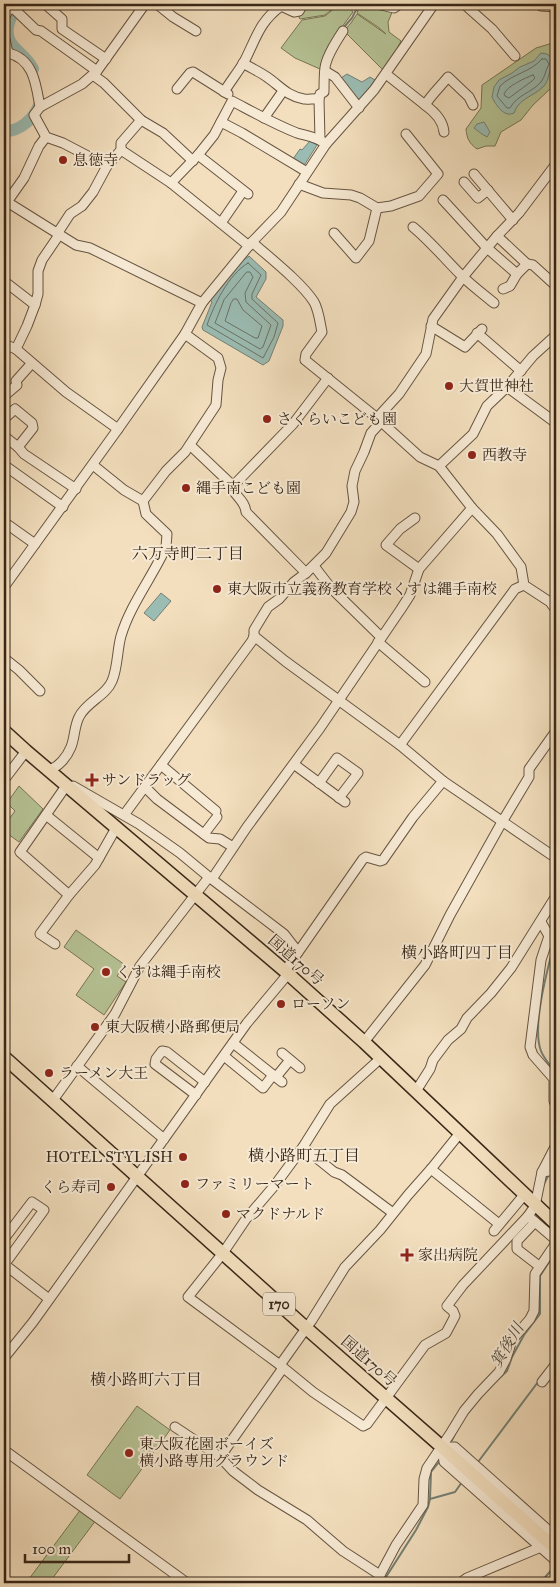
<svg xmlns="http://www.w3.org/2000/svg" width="560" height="1587" font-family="'IM FELL Great Primer','Noto Serif JP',serif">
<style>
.green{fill:#b6c395;stroke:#777556}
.water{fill:#9bbcb3;stroke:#738075}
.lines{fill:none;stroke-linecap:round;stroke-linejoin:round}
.shore{stroke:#6a7266;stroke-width:1}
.stream{stroke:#738075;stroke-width:2}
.river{stroke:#9bbcb3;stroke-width:12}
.minor-casing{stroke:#675542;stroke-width:11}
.highway-casing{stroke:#382718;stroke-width:15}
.minor{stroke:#f7ead5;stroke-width:9}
.highway{stroke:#f3dfbe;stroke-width:12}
.poi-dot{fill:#8f2418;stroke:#f7ead5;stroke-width:2}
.labels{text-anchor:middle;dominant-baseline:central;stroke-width:4;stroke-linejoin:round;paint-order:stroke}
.shield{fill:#f7ead5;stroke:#716251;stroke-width:1}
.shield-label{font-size:14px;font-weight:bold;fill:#382718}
.poi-label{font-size:15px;fill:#382718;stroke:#f7ead5;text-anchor:start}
.street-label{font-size:15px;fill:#382718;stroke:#f7ead5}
.neighbourhood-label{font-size:16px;fill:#382718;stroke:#f7ead5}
.water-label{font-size:16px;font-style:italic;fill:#514c3f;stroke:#f7ead5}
</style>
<rect width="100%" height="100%" fill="#f3dfbe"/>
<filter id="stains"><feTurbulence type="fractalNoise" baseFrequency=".004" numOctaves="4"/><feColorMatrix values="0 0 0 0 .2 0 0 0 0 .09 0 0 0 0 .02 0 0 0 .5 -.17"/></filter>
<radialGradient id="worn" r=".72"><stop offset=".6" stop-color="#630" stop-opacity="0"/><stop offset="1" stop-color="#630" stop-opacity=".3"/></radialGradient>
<!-- green -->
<g class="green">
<path d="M304,4H338L325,15L300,19L298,15Z"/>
<path d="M340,4H347L353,12L328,46L320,69L295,58L281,48L302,20L325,16Z"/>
<path d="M360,4H372L393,10L388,22L389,32L401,41L398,47L400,49L384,71L344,31L351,23L357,14L386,34L378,27L357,13Z"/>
<path d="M556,42V96L550,89L533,105L521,120L501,132L495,146H486L477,149C469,143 467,139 466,129L481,108L482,85L536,48Z"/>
<path d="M19,786L43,809L19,842L4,831V826L15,811L7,803Z"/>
<path d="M76,930L125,965L117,976L126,982L104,1015L76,995L94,969L64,947Z"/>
<path d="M137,1406L170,1430L120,1499L87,1475Z"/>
<path d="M81,1509L96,1520L49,1583H26Z"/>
</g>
<!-- water -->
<g class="water">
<path d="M541,53L547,54L554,60C554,66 552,67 550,71C548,77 548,81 544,86C533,97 519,98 514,113C504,118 496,105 492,97L494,87L499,80L512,73L520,67L534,61Z"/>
<path d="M347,74L362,82L370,77L375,80L359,104L341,78Z"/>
<path d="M484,122L490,132L487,137L482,134L474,128L477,124Z"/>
<path d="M310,141L317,145L303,167L293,159L300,149L302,150Z"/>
<path d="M249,256L266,272V279L256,297L283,320V326L269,361L263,365L203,330L202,327L212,302L210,300L242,261Z"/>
<path d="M161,593L171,601L154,621L144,613Z"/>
</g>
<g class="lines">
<!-- shore -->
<g class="shore">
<path d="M542,59H546L549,64C546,69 545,77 541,82C531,93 517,95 510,108H507L497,96L500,86C512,74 531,72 542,59Z"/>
<path d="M533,75L535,78L532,81L509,98L505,96L504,94C507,86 525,78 533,75Z"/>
<path d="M248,263L261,275L252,294V299L278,323L274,337L263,358L207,325C214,305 228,275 248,263Z"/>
<path d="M247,272H250L253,277L245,293L246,302L271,325L263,347L260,349L215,323L224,300Z"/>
<path d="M234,299H237L243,310L262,326L258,338H255L225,321L231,303Z"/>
</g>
<!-- stream -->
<g class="stream">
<path d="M344,27L352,18L359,4"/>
<path d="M556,937C549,964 531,1025 541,1051C544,1059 552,1067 556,1074"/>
<path d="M552,1168L556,1159"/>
<path d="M544,1184L549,1174"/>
<path d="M496,1381L507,1371L512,1357L524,1335L540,1314V1276L556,1251"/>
<path d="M452,1440L455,1434"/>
<path d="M478,1462L538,1382"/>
<path d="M430,1499L455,1492L462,1482"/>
<path d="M384,1583L386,1577L416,1530L428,1507L430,1499L431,1472L439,1462"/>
<path d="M540,1583L555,1566"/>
</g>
<!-- river -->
<g class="river">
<path d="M18,4C10,17 1,34 15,48C22,55 29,60 33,69"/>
<path d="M4,131C19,132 34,119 39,105"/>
</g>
<!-- minor casing -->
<g class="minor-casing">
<g id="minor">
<path d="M45,4L62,19V29L106,59"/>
<path d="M157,4L173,17L196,31"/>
<path d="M377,4L394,8L400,4"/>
<path d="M464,4L492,29L515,56"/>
<path d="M538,4L541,6L556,7"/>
<path d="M11,6L36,30L41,31L97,71"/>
<path d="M4,18L12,4"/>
<path d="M4,35L8,53L4,60"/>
<path d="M8,53C34,59 36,85 40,107"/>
<path d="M243,63C251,68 260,72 267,77C280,86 287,96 304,99C308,100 314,98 319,99L320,140"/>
<path d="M325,71L335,77L359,108"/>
<path d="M386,74L425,105C432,94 440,87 448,77L469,97L473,105"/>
<path d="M93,75L104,83L141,120L163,133L193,161"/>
<path d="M177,89L190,73L193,72L228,94"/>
<path d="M224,92C230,82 238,72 244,62C256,39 259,22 281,6L294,12L299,11L303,4"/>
<path d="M319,99L320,94L324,92C324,84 324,75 325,68C326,57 337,40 343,31"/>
<path d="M425,105C435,112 443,120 444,132"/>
<path d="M264,118L283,91"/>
<path d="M221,122L242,133L307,172"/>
<path d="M121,150V143L141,120"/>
<path d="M198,155L248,194"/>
<path d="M107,166L63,143L46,137L34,115L40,107L82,84L97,71L145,4"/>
<path d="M474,174L513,220"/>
<path d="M464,182L478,198L488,190"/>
<path d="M171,183L198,155L214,135L232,101C253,112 274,124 297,133C307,136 317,137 326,144"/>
<path d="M299,184L323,193L351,195L360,198L377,208L391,206L419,196L438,174L406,134"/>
<path d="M4,200L76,245L90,248L202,303"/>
<path d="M443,200L487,248L517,274"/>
<path d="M7,202L24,178L39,146L46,137"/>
<path d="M221,223L243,191"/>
<path d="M413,227C430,241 445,259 461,275C471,285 483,294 494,303"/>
<path d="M334,233L356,258L369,241L377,208"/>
<path d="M57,234L70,214L82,206L93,192L107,166L121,150L171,183L249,246"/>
<path d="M497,236L527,264"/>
<path d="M252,242C270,258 302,283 314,302C319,311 320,323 322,332L306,354L305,360L377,418L420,457L439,466L472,508L497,534L521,567L524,585L550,602L556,610"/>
<path d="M4,281L35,305L38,294V271L42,260L59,235"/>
<path d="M503,289L510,286L517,274L527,264L533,265L556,286"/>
<path d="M35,305L27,326L16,349L66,392L118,429"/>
<path d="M431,326L465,347L482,329"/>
<path d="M477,333L521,371"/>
<path d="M4,344L16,349"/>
<path d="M507,387L556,423"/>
<path d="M4,396L17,385L16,381L32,363"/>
<path d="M377,418L399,394L426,354L433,319L463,277L497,236L519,213L556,164"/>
<path d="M4,419L15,409L32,423L33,428L18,447"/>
<path d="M4,436L18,447L24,454L76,489"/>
<path d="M190,445L230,483C232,495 245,499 246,512L306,573"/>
<path d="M4,465L63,507"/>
<path d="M93,465L124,490L143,501"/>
<path d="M439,466L473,434L487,406L507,387L533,356L556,335"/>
<path d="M231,488L293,424L328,378"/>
<path d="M415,518L400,529L386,545L419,569"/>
<path d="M4,522L35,544"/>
<path d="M314,566L331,588L381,637"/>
<path d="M4,587L118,429L185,334L202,303L252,242L281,212L326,144L374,90L434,4"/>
<path d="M254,636L285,661L400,745L443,781L413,817L383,860L380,861L366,857L363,859L285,971"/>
<path d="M378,642L425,682"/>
<path d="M4,658L19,670L40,691"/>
<path d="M400,745L515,589L524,585"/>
<path d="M161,765L216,811"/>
<path d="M295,765L345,802"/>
<path d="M48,770C58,768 67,757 71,747C75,737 74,727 79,717C86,702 106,696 112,681C118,667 117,650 121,636C130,605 153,576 166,547L167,534L146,514L143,501L166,471L185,452L216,405L218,380L221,368L218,358L185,334"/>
<path d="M4,780L26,751"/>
<path d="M443,781L556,858"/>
<path d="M319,783L337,758L358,773L339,798"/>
<path d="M73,786L139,824L180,853L209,877L284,934L298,952"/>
<path d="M145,787L157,799L209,838L220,839L233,847"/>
<path d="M46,815L99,858"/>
<path d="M124,815L252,641L254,636V630L268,607L279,599L294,582L306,573L326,553L351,512L354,502L352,486L355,471L364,452L371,433L381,422"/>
<path d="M204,834L217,817"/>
<path d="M212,879L247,827L320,728L401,609L410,595L419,569L472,508"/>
<path d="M69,895L95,865L116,828"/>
<path d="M541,922L549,936L541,960L530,1047L533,1055L554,1079V1101L556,1106"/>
<path d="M55,944L40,934L69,895L20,852L66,786"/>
<path d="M364,1042L425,965L450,915L502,822L529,777V769L556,731"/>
<path d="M233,1043L282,1082"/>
<path d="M282,1053L300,1068"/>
<path d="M224,1056L263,1088L273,1075"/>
<path d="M381,1058L330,1104L303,1147L275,1185L246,1219L223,1253L188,1297L280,1365L313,1392L363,1426L367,1424L425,1345L446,1333L455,1316L453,1311L447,1306L463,1285L528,1216"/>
<path d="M77,1066L164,1139"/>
<path d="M276,1077L290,1060"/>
<path d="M416,1091L430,1069L433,1060L448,1040L461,1029L467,1018L491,993L511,968L556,896"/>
<path d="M196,1095L155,1064L156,1059L162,1051L167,1052L205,1082"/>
<path d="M53,1100L115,1014L140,966L209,877"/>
<path d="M556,1145L542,1172L535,1206L528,1216L556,1240"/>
<path d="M303,1147L334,1172L342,1175L393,1213"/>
<path d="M431,1169L499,1224"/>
<path d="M542,1172L556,1170"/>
<path d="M535,1222L517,1241V1249L539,1266"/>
<path d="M494,1231L524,1195"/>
<path d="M4,1239L32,1202L44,1210L4,1265"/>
<path d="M4,1264L49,1299"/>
<path d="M4,1358L33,1322L247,1023L288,974"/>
<path d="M280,1365L312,1320L345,1267L380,1230L408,1195L431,1169L460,1133"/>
<path d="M542,1382L556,1364"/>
<path d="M175,1427L220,1457L233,1471L258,1490L307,1520L343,1551L380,1575"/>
<path d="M442,1447L444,1462L556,1561"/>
<path d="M442,1447H455L556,1537"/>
<path d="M4,1450L187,1583"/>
<path d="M220,1457L283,1368"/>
<path d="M377,1583L380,1575L396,1545L423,1505L424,1479L427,1468L450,1434L464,1411L478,1394L499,1372L506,1359L512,1340L530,1319L534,1311L535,1274L556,1243"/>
<path d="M460,1583L467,1578L541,1547"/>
</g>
</g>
<!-- highway casing -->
<g class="highway-casing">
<g id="highway">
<path d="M4,731L26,751L285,971L364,1042L556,1224"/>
<path d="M4,1057L306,1328L442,1447L556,1549"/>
</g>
</g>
<!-- minor -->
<use href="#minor" class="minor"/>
<!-- highway -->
<use href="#highway" class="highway"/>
</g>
<!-- markers -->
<g class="poi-dot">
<circle cx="63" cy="160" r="5"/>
<circle cx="449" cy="386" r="5"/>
<circle cx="267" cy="419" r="5"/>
<circle cx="472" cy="455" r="5"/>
<circle cx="186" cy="488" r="5"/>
<circle cx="217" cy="589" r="5"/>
<path d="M89.5 772.5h5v5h5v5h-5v5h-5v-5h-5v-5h5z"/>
<circle cx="106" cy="972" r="5"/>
<circle cx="281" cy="1004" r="5"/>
<circle cx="95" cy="1027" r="5"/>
<circle cx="49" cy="1073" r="5"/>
<circle cx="183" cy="1157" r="5"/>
<circle cx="185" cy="1184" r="5"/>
<circle cx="111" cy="1187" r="5"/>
<circle cx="226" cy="1214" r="5"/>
<path d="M404.5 1247.5h5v5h5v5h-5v5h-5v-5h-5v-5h5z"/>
<circle cx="129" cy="1453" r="5"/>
</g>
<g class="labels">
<!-- shield labels -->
<rect class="shield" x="263" y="1292.5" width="32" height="23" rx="4"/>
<g class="shield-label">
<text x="279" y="1304">170</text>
</g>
<!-- poi labels -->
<g class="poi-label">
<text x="73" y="160">息徳寺</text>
<text x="459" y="386">大賀世神社</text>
<text x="277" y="419">さくらいこども園</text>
<text x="482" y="455">西教寺</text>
<text x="196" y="488">縄手南こども園</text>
<text x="227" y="589">東大阪市立義務教育学校くすは縄手南校</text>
<text x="102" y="780">サンドラッグ</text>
<text x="116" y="972">くすは縄手南校</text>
<text x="291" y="1004">ローソン</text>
<text x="105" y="1027">東大阪横小路郵便局</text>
<text x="59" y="1073">ラーメン大王</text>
<text x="173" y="1157" text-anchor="end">HOTEL STYLISH</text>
<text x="195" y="1184">ファミリーマート</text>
<text x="101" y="1187" text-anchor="end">くら寿司</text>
<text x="236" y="1214">マクドナルド</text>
<text x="418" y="1255">家出病院</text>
<text x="139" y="1444">東大阪花園ボーイズ<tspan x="139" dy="17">横小路専用グラウンド</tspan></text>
</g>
<!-- street labels -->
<g class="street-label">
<text transform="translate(296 960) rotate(41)">国道170号</text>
<text transform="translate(369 1361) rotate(41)">国道170号</text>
</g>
<!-- neighbourhood labels -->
<g class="neighbourhood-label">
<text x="188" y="553">六万寺町二丁目</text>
<text x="457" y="952">横小路町四丁目</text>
<text x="304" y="1155">横小路町五丁目</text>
<text x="146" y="1379">横小路町六丁目</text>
</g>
<!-- water labels -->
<g class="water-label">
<text transform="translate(507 1345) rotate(-59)">箕後川</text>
</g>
</g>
<!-- margin -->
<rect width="560" height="1587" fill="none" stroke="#f3dfbe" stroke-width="20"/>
<rect x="5" y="5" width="550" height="1577" fill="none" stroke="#382718" stroke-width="2.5"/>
<rect x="10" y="10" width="540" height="1567" fill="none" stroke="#382718"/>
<!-- scale -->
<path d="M25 1554v8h104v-8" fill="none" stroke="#382718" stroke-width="2.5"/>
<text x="32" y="1554" font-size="15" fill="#382718" stroke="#f7ead5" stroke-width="4" paint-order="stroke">100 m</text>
<rect width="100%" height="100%" filter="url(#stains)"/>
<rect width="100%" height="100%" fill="url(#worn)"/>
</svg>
